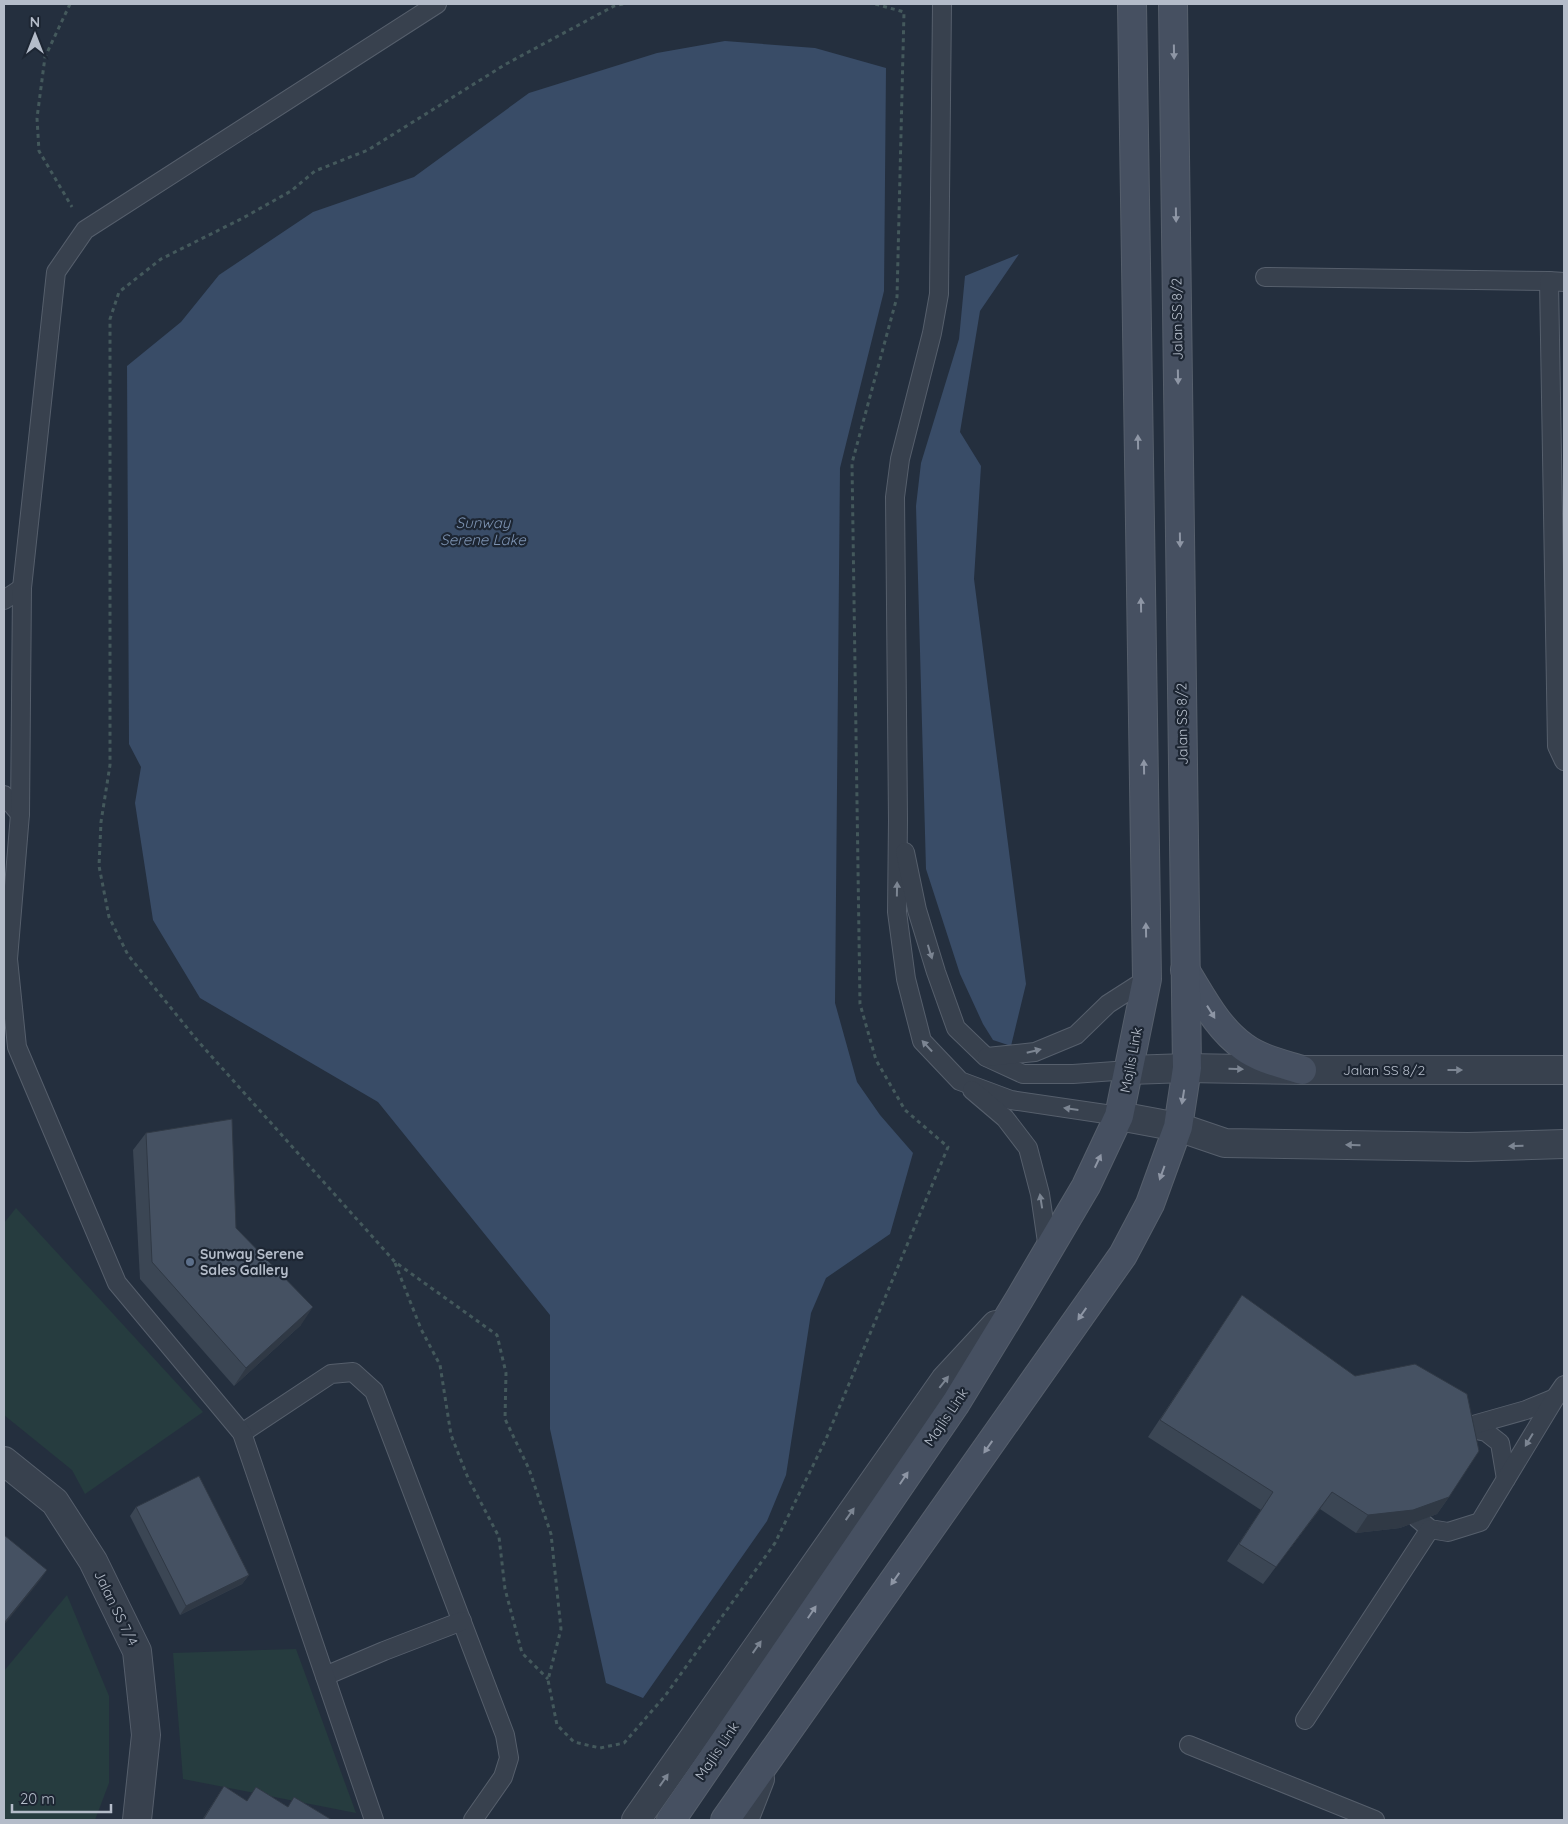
<svg xmlns="http://www.w3.org/2000/svg" width="1568" height="1824" font-family="Quicksand,sans-serif">
<style>
.green{fill:#263c3f}
.water{fill:#394c67}
.lines{fill:none;stroke-linecap:round;stroke-linejoin:round}
.service-casing{stroke:#565f6c;stroke-width:20}
.minor-casing{stroke:#565f6c;stroke-width:30}
.tertiary-casing{stroke:#565f6c;stroke-width:30}
.secondary-casing{stroke:#565f6c;stroke-width:30}
.path{stroke:#44595c;stroke-width:3;stroke-dasharray:4 4;stroke-linecap:butt}
.service{stroke:#38414e;stroke-width:18}
.minor{stroke:#38414e;stroke-width:28}
.tertiary{stroke:#38414e;stroke-width:28}
.secondary{stroke:#465061;stroke-width:28}
.wall{fill:#3b4654}
.shaded-wall{fill:#303945}
.building{fill:#455162;stroke:#303945}
.oneway{fill:#8e96a5}
.oneway2{fill:#7c8592}
.service-dot{fill:#5c6f8a;stroke:#1d2633;stroke-width:2}
.labels{text-anchor:middle;dominant-baseline:central;stroke-width:4.5;stroke-linejoin:round;paint-order:stroke}
.street-label{font-size:14px;fill:#b4bcc9;stroke:#1d2633}
.poi-label{font-size:14px;font-weight:bold;fill:#b4bcc9;stroke:#1d2633;text-anchor:start}
.water-label{font-size:15px;font-style:italic;fill:#7c92b1;stroke:#1d2633}
</style>
<rect width="100%" height="100%" fill="#242f3e"/>
<!-- green -->
<g class="green">
<path d="M16,1208L203,1412L85,1494L72,1470L4,1415V1223Z"/>
<path d="M67,1595L109,1696V1783L95,1820H4V1671Z"/>
<path d="M296,1649L356,1813L183,1779L173,1653Z"/>
</g>
<!-- water -->
<g class="water">
<path d="M725,41L815,48L886,68L884,291L840,468L835,1003L857,1082L880,1115L913,1153L890,1234L826,1278L811,1313L786,1475L767,1521L643,1698L606,1683L550,1429V1315L378,1102L200,998L153,920L135,803L141,767L129,744L127,366L181,322L219,275L313,212L414,177L529,93L657,53Z"/>
<path d="M1019,254L980,311L960,432L981,466L974,579L1026,984L1011,1046L993,1040L983,1024L960,974L926,869L916,506L921,463L959,339L965,276Z"/>
</g>
<g class="lines">
<!-- service casing -->
<g class="service-casing">
<g id="service">
<path d="M942,4L939,294L932,333L900,459L895,497L898,820L897,912L906,979L922,1041L960,1081L1011,1100L1119,1116"/>
<path d="M1265,277L1549,281"/>
<path d="M1564,282L1549,281L1557,746L1564,761"/>
<path d="M4,600L22,588"/>
<path d="M4,795L20,814"/>
<path d="M905,852L917,910L936,972L956,1028L986,1057L1023,1074H1073L1129,1070"/>
<path d="M987,1057L1035,1052L1076,1035L1108,1004L1147,979"/>
<path d="M972,1090L1005,1118L1028,1148L1040,1194L1048,1249"/>
<path d="M1467,1428L1486,1432L1500,1443L1506,1479"/>
<path d="M242,1433L331,1374L353,1372L374,1391L505,1735L509,1758L503,1777L473,1820"/>
<path d="M1453,1435L1466,1427L1526,1410L1555,1398"/>
<path d="M1413,1498L1417,1518L1430,1529L1448,1532L1480,1522L1555,1398L1564,1385"/>
<path d="M325,1676L384,1651L462,1621"/>
<path d="M1305,1720L1430,1529"/>
<path d="M1189,1745L1375,1820"/>
<path d="M374,1820L242,1433L117,1283L17,1047L8,959L20,814L22,588L56,272L85,230L437,4"/>
</g>
</g>
<!-- minor casing -->
<g class="minor-casing">
<g id="minor">
<path d="M1129,1070L1187,1068L1302,1070H1564"/>
<path d="M1119,1116L1178,1127L1225,1143L1468,1147L1564,1144"/>
<path d="M4,1461L55,1502L93,1561L137,1651L146,1735L137,1820"/>
</g>
</g>
<!-- tertiary casing -->
<g class="tertiary-casing">
<g id="tertiary">
<path d="M636,1820L945,1380L996,1325"/>
<path d="M744,1820L760,1779"/>
</g>
</g>
<!-- secondary casing -->
<g class="secondary-casing">
<g id="secondary">
<path d="M1185,970C1202,997 1217,1028 1244,1047C1260,1059 1283,1064 1302,1070"/>
<path d="M671,1820L956,1403L1020,1298L1086,1186L1119,1116L1147,979L1132,4"/>
<path d="M725,1820L1123,1255L1150,1204L1178,1127L1187,1068L1173,4"/>
</g>
</g>
<!-- path -->
<g class="path">
<path d="M70,4L45,57L37,118L39,151L72,207"/>
<path d="M623,4L614,6L506,64L368,150L315,171L291,191L243,218L161,259L119,292L110,319V765L101,822L99,866L109,917L128,955L197,1040L395,1262L497,1335L506,1373L505,1419L529,1469L551,1534L561,1629L548,1680L557,1725L574,1742L600,1748L624,1743L665,1696L775,1543L826,1439L948,1147L905,1110L876,1060L860,1004L852,463L897,297L904,12L875,4"/>
<path d="M395,1263L421,1329L440,1365L451,1435L468,1478L499,1537L505,1589L522,1653L548,1679"/>
</g>
<!-- service -->
<use href="#service" class="service"/>
<!-- minor -->
<use href="#minor" class="minor"/>
<!-- tertiary -->
<use href="#tertiary" class="tertiary"/>
<!-- secondary -->
<use href="#secondary" class="secondary"/>
</g>
<!-- wall -->
<g class="wall">
<path d="M146,1133L236,1228L301,1325L234,1386L140,1279L133,1150Z"/>
<path d="M1242,1295L1449,1497L1437,1514L1400,1528L1356,1533L1320,1509L1263,1584L1227,1561L1261,1510L1148,1437Z"/>
<path d="M136,1507L249,1575L242,1584L180,1615L130,1516Z"/>
<path d="M224,1786L247,1801L256,1787L288,1807L294,1797L332,1820H202Z"/>
</g>
<!-- shaded-wall -->
<g class="shaded-wall">
<path d="M313,1307L301,1325L234,1386L246,1368Z"/>
<path d="M1332,1492L1320,1509L1263,1584L1276,1567Z"/>
<path d="M1449,1497L1437,1514L1400,1528L1356,1533L1368,1515Z"/>
<path d="M47,1570L41,1579L4,1625V1623Z"/>
<path d="M249,1575L242,1584L180,1615L186,1606Z"/>
</g>
<!-- building -->
<g class="building">
<path d="M232,1119L236,1228L313,1307L246,1368L152,1262L146,1133Z"/>
<path d="M1242,1295L1355,1376L1415,1364L1467,1394L1479,1451L1449,1497L1413,1510L1368,1515L1332,1492L1276,1567L1239,1544L1273,1492L1160,1420Z"/>
<path d="M199,1476L249,1575L186,1606L136,1507Z"/>
<path d="M4,1535L47,1570L4,1623Z"/>
<path d="M224,1786L247,1801L256,1787L288,1807L294,1797L332,1820H203Z"/>
</g>
<!-- one-way arrows -->
<defs><path id="oneway-solid" d="M-6-.8H1V-3.2L6.5 0L1 3.2V.8H-6Z" transform="scale(1.25)"/></defs>
<g class="oneway">
<use href="#oneway-solid" transform="translate(1174 52) rotate(89)"/>
<use href="#oneway-solid" transform="translate(1176 215) rotate(89)"/>
<use href="#oneway-solid" transform="translate(1178 377) rotate(89)"/>
<use href="#oneway-solid" transform="translate(1138 442) rotate(-91)"/>
<use href="#oneway-solid" transform="translate(1180 540) rotate(89)"/>
<use href="#oneway-solid" transform="translate(1141 605) rotate(-91)"/>
<use href="#oneway-solid" transform="translate(1144 767) rotate(-91)"/>
<use href="#oneway-solid" transform="translate(1146 930) rotate(-91)"/>
<use href="#oneway-solid" transform="translate(1211 1012) rotate(58)"/>
<use href="#oneway-solid" transform="translate(1183 1097) rotate(99)"/>
<use href="#oneway-solid" transform="translate(1098 1161) rotate(-65)"/>
<use href="#oneway-solid" transform="translate(1162 1173) rotate(110)"/>
<use href="#oneway-solid" transform="translate(1082 1314) rotate(125)"/>
<use href="#oneway-solid" transform="translate(988 1447) rotate(125)"/>
<use href="#oneway-solid" transform="translate(904 1478) rotate(-56)"/>
<use href="#oneway-solid" transform="translate(895 1579) rotate(125)"/>
<use href="#oneway-solid" transform="translate(812 1612) rotate(-56)"/>
</g>
<g class="oneway2">
<use href="#oneway-solid" transform="translate(897 889) rotate(-89)"/>
<use href="#oneway-solid" transform="translate(930 952) rotate(73)"/>
<use href="#oneway-solid" transform="translate(927 1046) rotate(-133)"/>
<use href="#oneway-solid" transform="translate(1034 1051) rotate(-14)"/>
<use href="#oneway-solid" transform="translate(1236 1069) rotate(1)"/>
<use href="#oneway-solid" transform="translate(1455 1070)"/>
<use href="#oneway-solid" transform="translate(1071 1109) rotate(-172)"/>
<use href="#oneway-solid" transform="translate(1353 1145) rotate(-179)"/>
<use href="#oneway-solid" transform="translate(1516 1146) rotate(179)"/>
<use href="#oneway-solid" transform="translate(1041 1201) rotate(-99)"/>
<use href="#oneway-solid" transform="translate(944 1382) rotate(-52)"/>
<use href="#oneway-solid" transform="translate(1529 1440) rotate(121)"/>
<use href="#oneway-solid" transform="translate(850 1514) rotate(-55)"/>
<use href="#oneway-solid" transform="translate(757 1647) rotate(-55)"/>
<use href="#oneway-solid" transform="translate(664 1780) rotate(-55)"/>
</g>
<!-- markers -->
<circle class="service-dot" cx="190" cy="1262" r="5"/>
<g class="labels">
<!-- street labels -->
<g class="street-label">
<text transform="translate(1177 319) rotate(-91)">Jalan SS 8/2</text>
<text transform="translate(1182 724) rotate(-91)">Jalan SS 8/2</text>
<text transform="translate(1131 1060) rotate(-79)">Majlis Link</text>
<text x="1384" y="1070">Jalan SS 8/2</text>
<text transform="translate(946 1417) rotate(-56)">Majlis Link</text>
<text transform="translate(116 1608) rotate(64)">Jalan SS 7/4</text>
<text transform="translate(717 1751) rotate(-56)">Majlis Link</text>
</g>
<!-- poi labels -->
<g class="poi-label">
<text x="200" y="1254">Sunway Serene<tspan x="200" dy="16">Sales Gallery</tspan></text>
</g>
<!-- water labels -->
<g class="water-label">
<text x="483" y="522">Sunway<tspan x="483" dy="17">Serene Lake</tspan></text>
</g>
</g>
<!-- border -->
<rect width="1568" height="1824" fill="none" stroke="#b4bcc9" stroke-width="10"/>
<!-- north arrow -->
<g transform="translate(35 35)" stroke="#1d2633" stroke-width="4" paint-order="stroke">
<path d="M0-4L9 19L0 12L-9 19Z" fill="#b4bcc9"/>
<text y="-8" font-size="14" font-weight="bold" text-anchor="middle" fill="#b4bcc9">N</text>
</g>
<!-- scale -->
<path d="M12 1804v8h99v-8" fill="none" stroke="#b4bcc9" stroke-width="2.5"/>
<text x="20" y="1804" font-size="15" fill="#b4bcc9" stroke="#1d2633" stroke-width="4" paint-order="stroke">20 m</text>
</svg>
